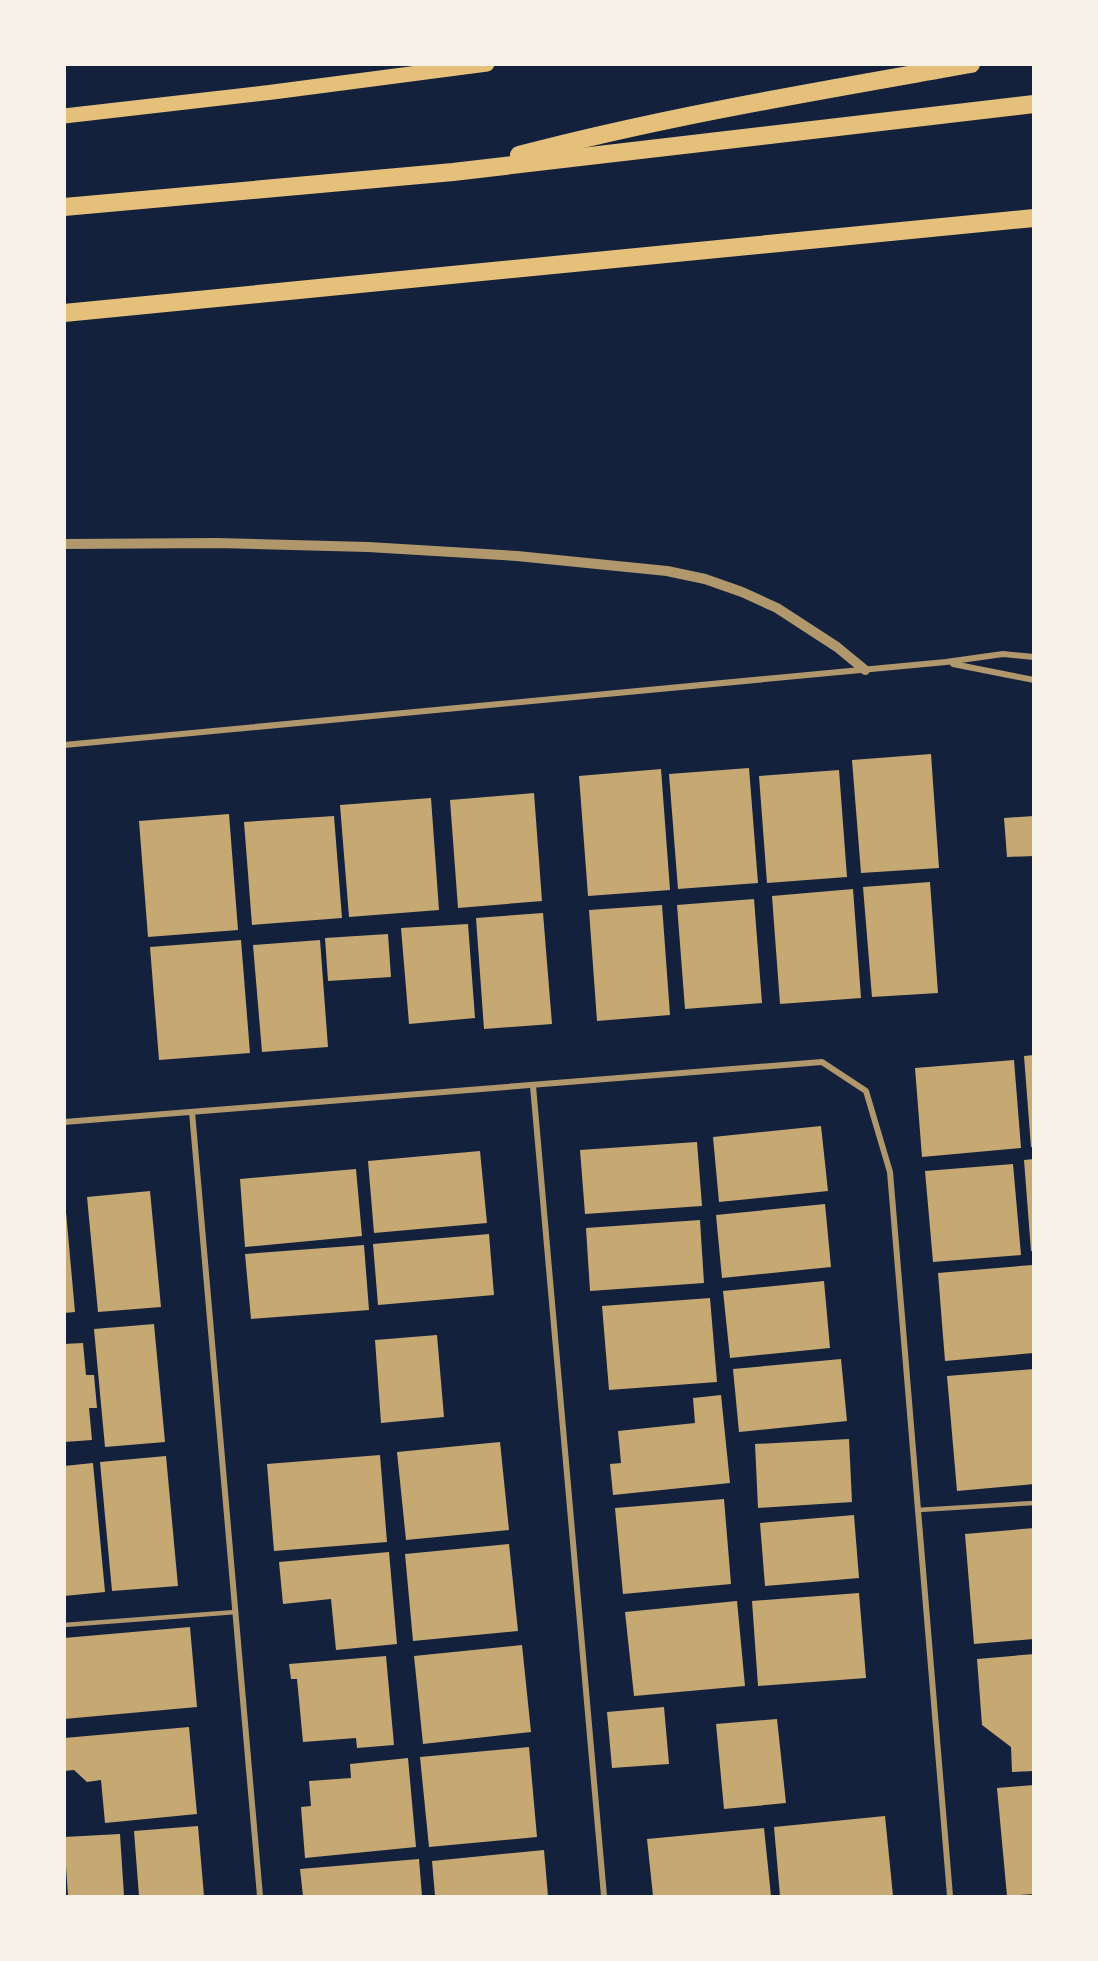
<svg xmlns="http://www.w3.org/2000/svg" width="1098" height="1961" font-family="'Roboto Condensed',sans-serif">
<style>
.building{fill:#c6a872}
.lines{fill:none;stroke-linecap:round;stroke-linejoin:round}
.service{stroke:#b1986c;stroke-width:4.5}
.minor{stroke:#b1986c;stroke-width:6}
.tertiary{stroke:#b1986c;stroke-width:10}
.primary{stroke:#e5c07b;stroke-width:15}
.motorway{stroke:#e5c07b;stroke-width:18}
</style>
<rect width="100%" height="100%" fill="#14213d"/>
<!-- building -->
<g class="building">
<path d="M931,754L939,868L861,873L852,760Z"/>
<path d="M749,768L758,883L678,889L669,774Z"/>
<path d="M661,769L670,890L588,896L579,776Z"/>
<path d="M839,770L847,877L767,883L759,776Z"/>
<path d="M534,793L542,901L458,908L450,800Z"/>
<path d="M431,798L439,910L349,917L340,805Z"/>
<path d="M229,814L238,930L148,937L139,821Z"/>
<path d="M334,816L342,918L252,925L244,822Z"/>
<path d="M1034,816V856L1007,857L1004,818Z"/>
<path d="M930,882L938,993L872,997L863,887Z"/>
<path d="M853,889L861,998L780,1004L772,896Z"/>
<path d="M754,899L762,1003L685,1009L677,905Z"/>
<path d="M662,905L670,1015L597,1021L589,910Z"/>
<path d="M543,913L552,1024L484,1029L476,918Z"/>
<path d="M468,924L475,1018L409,1024L401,928Z"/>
<path d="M388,934L391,977L328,981L325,938Z"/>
<path d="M241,940L250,1053L159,1060L150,947Z"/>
<path d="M320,940L328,1047L262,1052L253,945Z"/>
<path d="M1034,1055V1147H1031L1024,1056Z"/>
<path d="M1014,1060L1021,1148L922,1157L915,1068Z"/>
<path d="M821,1126L828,1191L719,1202L713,1137Z"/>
<path d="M697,1142L702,1206L585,1214L580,1150Z"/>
<path d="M480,1151L487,1223L374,1233L368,1161Z"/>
<path d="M1034,1159V1251H1031L1024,1160Z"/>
<path d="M1013,1164L1021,1255L933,1262L925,1171Z"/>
<path d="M356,1169L362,1236L245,1247L240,1179Z"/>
<path d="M150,1191L161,1307L98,1312L87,1197Z"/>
<path d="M825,1204L831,1267L722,1278L716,1215Z"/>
<path d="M64,1212H66L75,1312L64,1313Z"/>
<path d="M700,1220L704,1283L590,1291L586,1228Z"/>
<path d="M489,1234L494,1295L378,1305L373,1244Z"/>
<path d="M364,1245L369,1310L251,1319L245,1254Z"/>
<path d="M1032,1265L1034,1353L945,1361L938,1273Z"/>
<path d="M824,1281L830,1348L730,1358L723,1291Z"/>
<path d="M710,1298L717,1382L609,1390L602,1306Z"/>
<path d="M154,1324L165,1442L105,1447L94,1329Z"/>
<path d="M437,1335L444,1417L381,1423L375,1340Z"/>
<path d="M83,1343L86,1375H94L97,1408H89L92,1440L64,1442V1344Z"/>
<path d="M841,1359L847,1421L739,1432L733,1369Z"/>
<path d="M1034,1369V1484L957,1491L947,1376Z"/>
<path d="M721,1395L730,1483L613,1495L610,1464L621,1463L618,1431L695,1423L693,1398Z"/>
<path d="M849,1439L852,1502L758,1508L755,1444Z"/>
<path d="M500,1442L509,1530L406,1540L397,1452Z"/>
<path d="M380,1455L387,1542L274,1551L267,1464Z"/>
<path d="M166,1456L178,1586L112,1591L100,1462Z"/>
<path d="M93,1463L105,1592L64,1596V1466Z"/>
<path d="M724,1499L731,1584L623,1594L615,1508Z"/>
<path d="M854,1515L859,1578L765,1586L760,1523Z"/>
<path d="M1034,1528V1639L974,1644L965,1534Z"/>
<path d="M509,1544L518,1631L413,1641L405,1554Z"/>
<path d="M389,1552L397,1644L336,1650L331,1599L283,1604L279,1562Z"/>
<path d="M859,1593L866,1678L758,1686L752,1601Z"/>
<path d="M737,1601L745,1686L634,1696L625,1612Z"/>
<path d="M190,1627L197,1707L64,1719V1638Z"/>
<path d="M522,1645L531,1732L423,1744L414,1656Z"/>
<path d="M1034,1654V1771L1012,1772L1011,1747L982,1725L977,1659Z"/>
<path d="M386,1656L394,1745L357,1748L356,1738L303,1742L297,1679H291L289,1664Z"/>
<path d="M664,1707L669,1764L612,1768L607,1712Z"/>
<path d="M777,1719L786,1803L724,1809L716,1724Z"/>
<path d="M189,1727L197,1814L105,1823L101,1780L87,1782L74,1770L64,1771V1738Z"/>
<path d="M529,1747L537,1837L429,1847L420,1757Z"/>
<path d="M408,1758L416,1847L305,1858L301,1807L311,1806L309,1781L351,1778L350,1764Z"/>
<path d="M1034,1785V1894L1007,1896L997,1788Z"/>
<path d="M885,1816L893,1896H780L774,1827Z"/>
<path d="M198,1826L204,1896H139L134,1831Z"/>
<path d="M764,1828L771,1896H653L647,1839Z"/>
<path d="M120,1834L124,1896H68L64,1837Z"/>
<path d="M544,1850L548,1896H435L432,1861Z"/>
<path d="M419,1859L422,1896H303L300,1869Z"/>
</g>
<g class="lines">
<!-- service -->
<g class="service">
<path d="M918,1510L1034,1503"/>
<path d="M64,1625L236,1612"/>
</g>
<!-- minor -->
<g class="minor">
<path d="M953,664L1034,680"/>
<path d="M64,745L946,662L1003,654L1034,657"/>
<path d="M533,1086L604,1896"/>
<path d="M192,1112L260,1896"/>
<path d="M64,1122L822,1062L866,1091L890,1172L950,1896"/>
</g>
<!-- tertiary -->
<path class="tertiary" d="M64,544L218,543L368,547L517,556L667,571L705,579L742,592L777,608L837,647L865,670"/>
<!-- primary -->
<path class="primary" d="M64,116L273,92L487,64"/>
<!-- motorway -->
<g class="motorway">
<path d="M519,155C667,116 819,91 971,64"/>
<path d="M64,207L453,172L1034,104"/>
<path d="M64,313L1034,218"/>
</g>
</g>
<!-- border -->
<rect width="1098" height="1961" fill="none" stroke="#f6f1e7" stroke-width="132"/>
</svg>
